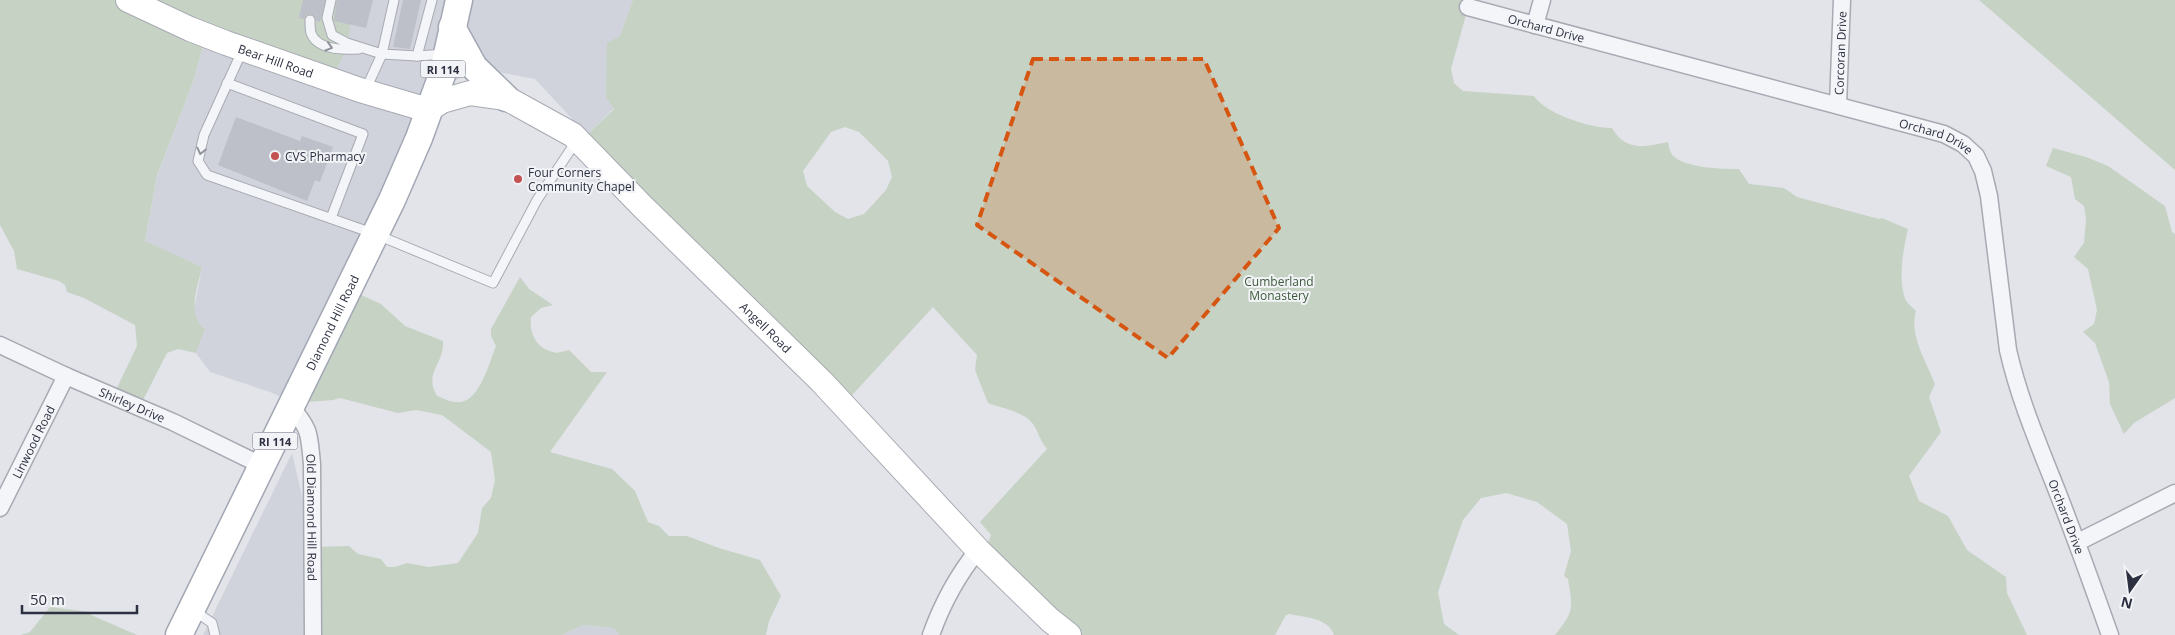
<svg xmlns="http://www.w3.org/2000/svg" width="2175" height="635" font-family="'Open Sans',sans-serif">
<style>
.built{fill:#d0d3db}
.green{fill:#c6d2c4;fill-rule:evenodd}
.building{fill:#bdbfc9}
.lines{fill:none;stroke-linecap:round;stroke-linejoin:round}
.lane-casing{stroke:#a8aab3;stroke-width:11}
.street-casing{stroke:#a8aab3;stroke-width:19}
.secondary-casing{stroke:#a8aab3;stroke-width:26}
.primary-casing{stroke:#a2a7b4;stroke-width:29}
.lane{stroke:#f4f5f8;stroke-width:9}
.street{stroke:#f4f5f8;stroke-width:16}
.secondary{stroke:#fff;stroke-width:24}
.primary{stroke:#fff;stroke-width:26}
.oneway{stroke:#90929c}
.marked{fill:#d55511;fill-opacity:0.2;stroke:#d55511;stroke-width:4;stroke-dasharray:10 6;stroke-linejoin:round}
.poi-dot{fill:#c35253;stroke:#f2f3f7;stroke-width:2}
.labels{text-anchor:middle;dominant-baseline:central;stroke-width:4;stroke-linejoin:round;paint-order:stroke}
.shield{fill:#f2f3f7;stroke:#676a77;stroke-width:1}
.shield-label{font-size:11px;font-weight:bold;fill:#2c3040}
.street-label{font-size:12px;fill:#2c3040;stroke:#f2f3f7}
.poi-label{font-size:12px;fill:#2c3040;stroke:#f2f3f7;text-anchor:start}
.park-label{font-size:12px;fill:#3c5a3a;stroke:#f2f3f7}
</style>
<rect width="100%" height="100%" fill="#e2e4e9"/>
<!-- built -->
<g class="built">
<path d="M337,0H633L620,36L614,108L587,135L535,79L492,71L464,76L438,90L302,406L270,392L210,372L196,353L205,329L198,323L194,310L202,267L145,242L157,177L194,79L207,31Z"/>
<path d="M292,453L314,548V635H203Z"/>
<path d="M583,625L614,628L619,635H562Z"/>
</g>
<!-- green -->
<g class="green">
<path d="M0,0H337L344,4L350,27L347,48L335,72L207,31L194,79L157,176L145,241L202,267C198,286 186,315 205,329L196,353L178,349L167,353L141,404L116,390L137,346L135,325L84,298L67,292L65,285L59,281L17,269L14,251L0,225Z"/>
<path d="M633,0H1478L1480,2L1467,11L1451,69L1454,83L1463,91L1534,96C1544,113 1592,129 1612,128C1626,152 1645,147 1668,142C1669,148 1670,155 1677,159C1692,168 1721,169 1739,169L1749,184L1784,188L1797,197L1879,219L1882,218L1908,229C1903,251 1898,277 1905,299C1907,303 1912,307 1916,311C1909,335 1926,361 1935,384L1929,397L1941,432L1909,476L1919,501L1948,516L1967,550L2006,577L2007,593L2027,635H1555C1574,611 1573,609 1568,579L1564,576L1571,551L1567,524L1537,502L1506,493L1481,498L1463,520L1438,592L1444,624L1459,635H1334C1329,618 1304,617 1289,614L1286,615L1275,635H1074L985,550L991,535L980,522L1047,449C1039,439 1039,433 1033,424C1025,412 1001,408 988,403L975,370L977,355L933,307L844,404L587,135L614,109L606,97L607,43L620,36ZM845,127L859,132L888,161L892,177L886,190L864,214L848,219L835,212L807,186L803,171L831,132Z"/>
<path d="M1979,0H2175V170Z"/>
<path d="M2053,148L2086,157L2108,166L2165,206L2172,232L2175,234V398L2134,423L2124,434L2110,404L2109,382L2095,343L2083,332L2094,324L2097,310L2088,269L2074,257L2084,243L2086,219L2084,206L2075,199L2071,177L2046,166Z"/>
<path d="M520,277L529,289L553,305L541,308L531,317C529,333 536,348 553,352C557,354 565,351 569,350L591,372H607L550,452L612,469L635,491L648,522L659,526L669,536H687L719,548L760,560L781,596L769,621L766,635H619L614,628L583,625L562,635H314L315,547L349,546L358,554L381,559L387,567H395L407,563L429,567L458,563L478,533L482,508L491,498L495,480L491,452L442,415L416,410L398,413L340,398L333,400L307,402L348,289L381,304L405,326L443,341C445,363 423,373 437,396C443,398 449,402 456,402C479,405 489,363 496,346L491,336V329Z"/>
<path d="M50,607L90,612L91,615L137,635H21L30,632Z"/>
</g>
<!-- building -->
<g class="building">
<path d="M303,0H325L320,22L316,21L315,16L310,14L306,15L304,19L299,18Z"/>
<path d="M337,0H373L366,28L334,21Z"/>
<path d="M403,0H421L410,49L393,47Z"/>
<path d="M236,117L300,141L302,136L333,147L320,182L315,180L307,201L218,165Z"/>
</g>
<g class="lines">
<!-- lane casing -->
<g class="lane-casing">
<g id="lane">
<path d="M331,0L327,18L332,35L347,43L382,54L394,0"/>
<path d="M310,20C310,24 310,29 311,33C317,50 344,50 359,49"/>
<path d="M243,49L204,135L198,161L207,175L375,234L493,283L537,200L577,140"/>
<path d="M417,56L432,0"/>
<path d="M227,83L363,134L331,218"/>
<path d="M365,91L382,54L417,56L445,54"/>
<path d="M193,610L212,623L215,635"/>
</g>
</g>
<!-- street casing -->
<g class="street-casing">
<g id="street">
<path id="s1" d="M1468,7L1944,134L1963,144L1976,156L1983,171L1989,196L2008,350C2019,399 2039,445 2057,491C2076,539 2093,587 2110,635"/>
<path d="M1535,25L1542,0"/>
<path id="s2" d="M1838,105L1842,0"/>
<path id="s3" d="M0,345L66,376L173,422L263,466"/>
<path id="s4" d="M291,407C311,430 309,435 312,464L313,635"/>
<path id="s5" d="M0,508L66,376"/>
<path d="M2078,542L2175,493"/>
<path d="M931,635C942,604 957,576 978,550"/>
</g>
</g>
<!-- secondary casing -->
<g class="secondary-casing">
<g id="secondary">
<path id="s6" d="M128,0L190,29L226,43L360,90L428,110L442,101L470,93L506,98L573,135L642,206L822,382L978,550L1050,620L1069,635"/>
</g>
</g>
<!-- primary casing -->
<g class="primary-casing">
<g id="primary">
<path d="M452,27L474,67L506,98"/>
<path id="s7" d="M179,635L392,200L419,138L443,72L459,0"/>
</g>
</g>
<!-- lane -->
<use href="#lane" class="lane"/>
<!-- street -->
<use href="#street" class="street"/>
<!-- secondary -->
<use href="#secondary" class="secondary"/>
<!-- primary -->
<use href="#primary" class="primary"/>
</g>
<!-- one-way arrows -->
<defs><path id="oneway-chevron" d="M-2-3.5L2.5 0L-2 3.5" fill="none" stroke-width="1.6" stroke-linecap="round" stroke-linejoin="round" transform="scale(1.25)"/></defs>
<g class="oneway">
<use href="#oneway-chevron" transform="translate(329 47) rotate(17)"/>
<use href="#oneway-chevron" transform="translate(201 151) rotate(103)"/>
</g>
<!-- marked area -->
<path class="marked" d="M1033,59H1204L1279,228L1168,358L977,225Z"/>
<!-- markers -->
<g class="poi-dot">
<circle cx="275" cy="156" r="5"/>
<circle cx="518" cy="179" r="5"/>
</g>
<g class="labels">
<!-- shield labels -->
<g class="shield">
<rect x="420.5" y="60.5" width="45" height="17" rx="4"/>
<rect x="252.5" y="432.5" width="45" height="17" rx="4"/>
</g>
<g class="shield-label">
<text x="443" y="69">RI 114</text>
<text x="275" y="441">RI 114</text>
</g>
<!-- street labels -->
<g class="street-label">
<text stroke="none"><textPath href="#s1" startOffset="81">Orchard Drive</textPath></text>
<text stroke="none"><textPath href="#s2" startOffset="52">Corcoran Drive</textPath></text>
<text stroke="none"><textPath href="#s6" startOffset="160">Bear Hill Road</textPath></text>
<text stroke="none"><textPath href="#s1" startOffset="486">Orchard Drive</textPath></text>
<text stroke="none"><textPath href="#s7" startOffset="348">Diamond Hill Road</textPath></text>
<text stroke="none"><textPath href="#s6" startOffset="751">Angell Road</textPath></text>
<text stroke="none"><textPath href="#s3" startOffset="145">Shirley Drive</textPath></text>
<text stroke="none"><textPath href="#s5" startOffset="74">Linwood Road</textPath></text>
<text stroke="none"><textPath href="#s1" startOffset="906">Orchard Drive</textPath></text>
<text stroke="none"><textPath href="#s4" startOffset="116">Old Diamond Hill Road</textPath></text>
</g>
<!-- poi labels -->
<g class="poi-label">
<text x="285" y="156">CVS Pharmacy</text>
<text x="528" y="172">Four Corners<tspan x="528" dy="14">Community Chapel</tspan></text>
</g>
<!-- park labels -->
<g class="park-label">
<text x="1279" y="281">Cumberland<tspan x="1279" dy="14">Monastery</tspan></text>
</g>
</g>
<!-- north arrow -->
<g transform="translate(2130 590) rotate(194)" stroke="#f2f3f7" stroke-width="4" paint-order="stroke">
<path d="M0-4L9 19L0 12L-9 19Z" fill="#2c3040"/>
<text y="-8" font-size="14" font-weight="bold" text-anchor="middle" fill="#2c3040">N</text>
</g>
<!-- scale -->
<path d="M22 605v8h115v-8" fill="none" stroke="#2c3040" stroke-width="2.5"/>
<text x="30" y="605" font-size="15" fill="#2c3040" stroke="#f2f3f7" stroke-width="4" paint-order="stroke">50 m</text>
</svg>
